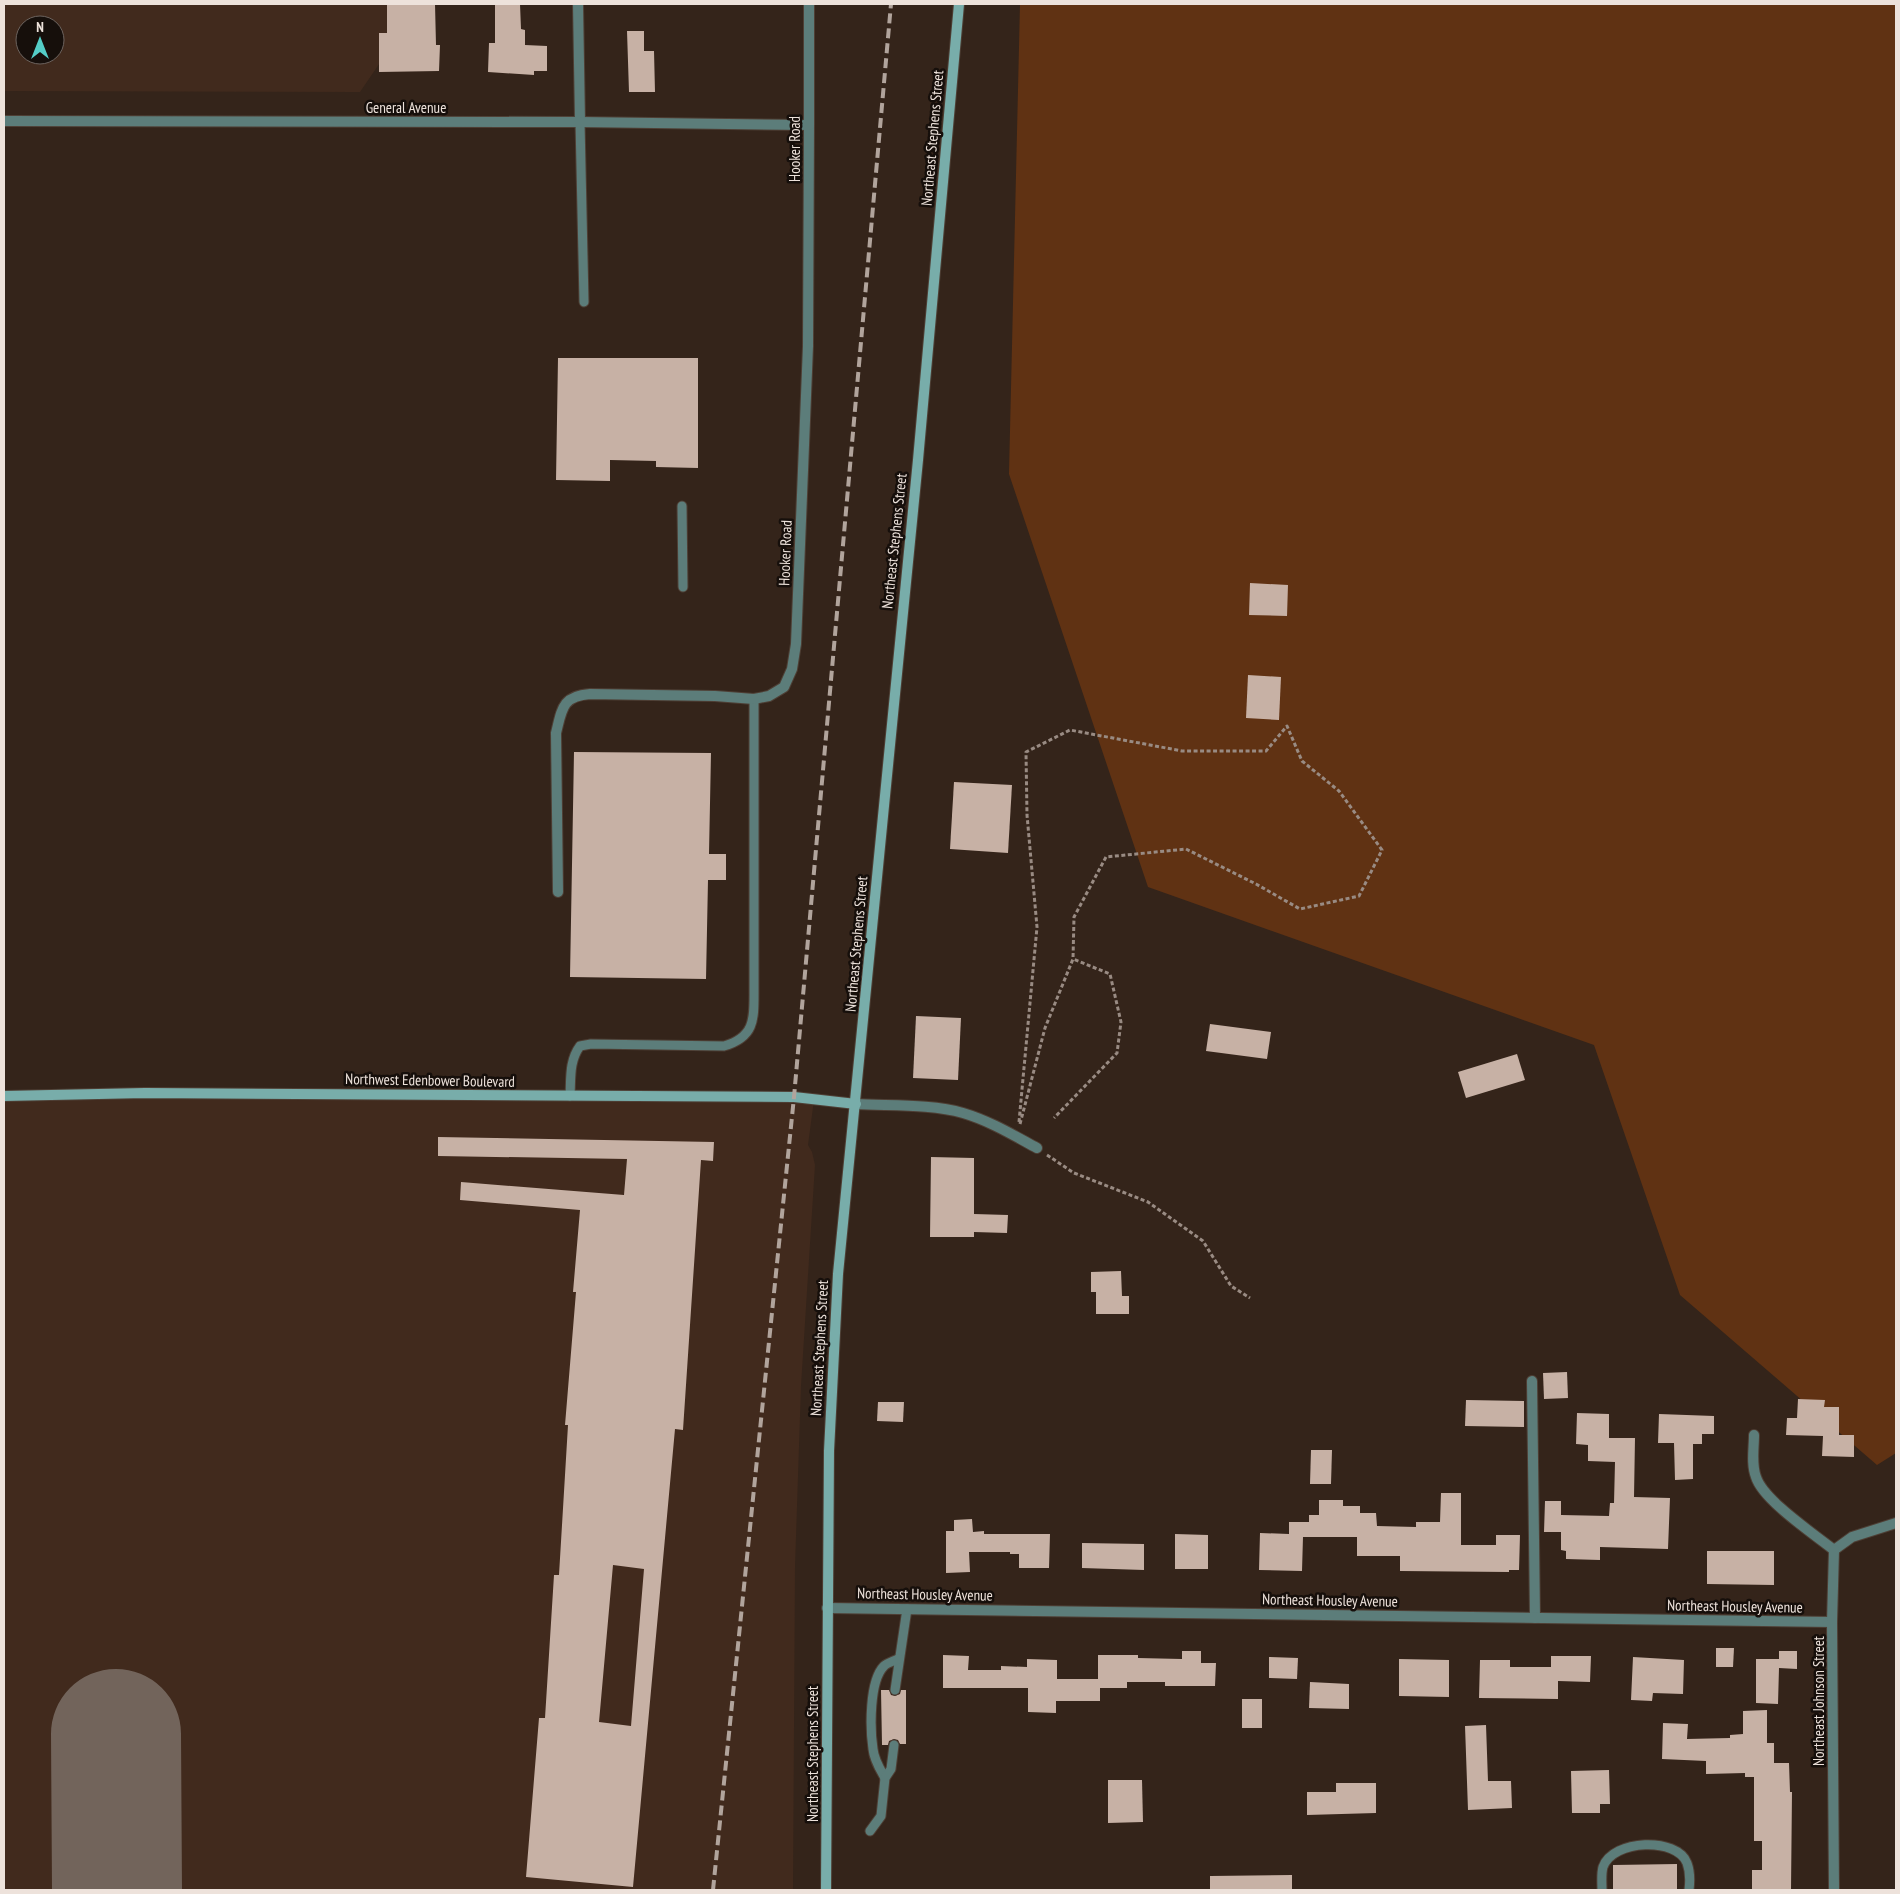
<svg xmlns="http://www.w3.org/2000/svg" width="1900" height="1894" font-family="'PT Sans Narrow',sans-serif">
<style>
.built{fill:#412a1d;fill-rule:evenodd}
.green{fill:#603213}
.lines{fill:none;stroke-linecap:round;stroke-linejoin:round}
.runway{stroke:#72645b;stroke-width:130}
.building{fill:#c7b1a5;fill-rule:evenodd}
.service-casing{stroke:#4e3f35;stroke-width:11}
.minor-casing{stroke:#4e3f35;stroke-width:12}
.tertiary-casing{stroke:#4e3f35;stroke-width:12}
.secondary-casing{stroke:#4e3f35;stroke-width:12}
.path{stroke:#998b83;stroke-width:3;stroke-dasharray:4 2.5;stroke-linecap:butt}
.service{stroke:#5c7d7a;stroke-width:9}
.minor{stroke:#5c7d7a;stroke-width:10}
.tertiary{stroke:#5c7d7a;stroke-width:10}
.secondary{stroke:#78adaa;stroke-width:10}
.rail{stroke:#b1a49c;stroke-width:4;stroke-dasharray:10 5;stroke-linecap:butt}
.labels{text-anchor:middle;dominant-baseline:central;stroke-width:5;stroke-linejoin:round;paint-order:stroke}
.street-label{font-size:15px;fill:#ede2db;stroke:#160f0b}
</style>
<rect width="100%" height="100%" fill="#34241a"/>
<!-- built -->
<g class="built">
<path d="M4,4H420L360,92L4,91ZM25,25H55V55H25Z"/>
<path d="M4,1098L814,1100L808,1145L812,1152L815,1165L801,1386L795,1567L793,1890H4Z"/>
</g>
<!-- green -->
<path class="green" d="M1020,4H1896V1453L1877,1465L1680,1295L1594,1045L1148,887L1009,474Z"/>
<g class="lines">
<!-- runway -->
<path class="runway" d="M116,1734L117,1890"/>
</g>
<!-- building -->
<g class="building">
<path d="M387,4H435L436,45H440L439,71L379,72V33H387Z"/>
<path d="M495,4H520L521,29L525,30V45L547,46V71H534V75L488,72L489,43H495Z"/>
<path d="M627,31H644V51H654L655,92H629Z"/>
<path d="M558,358H698V468L656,467V461L610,460V481L556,480Z"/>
<path d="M1250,583L1288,585L1287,616L1249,615Z"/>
<path d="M1248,675L1281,677L1279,720L1246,718Z"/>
<path d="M574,752L711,753L709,854H726V880H708L706,979L570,977Z"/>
<path d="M954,782L1012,785L1008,853L950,849Z"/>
<path d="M916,1016L961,1018L958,1080L913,1078Z"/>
<path d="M1210,1024L1271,1032L1267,1059L1206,1051Z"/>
<path d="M1517,1054L1525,1080L1466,1098L1458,1072Z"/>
<path d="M438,1137L714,1142L713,1161L701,1160L683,1430L675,1429L633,1887L526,1877L539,1718H545L554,1575H559L568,1425H565L576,1292H573L580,1210L460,1200L461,1182L624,1195L627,1159L438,1156ZM613,1565L644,1569L631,1726L599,1722Z"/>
<path d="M931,1157L974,1158V1214L1008,1215L1007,1233L974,1232V1237H930Z"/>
<path d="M1121,1271L1122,1296H1129V1314H1096V1292H1091V1272Z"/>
<path d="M1567,1372L1568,1398L1544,1399L1543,1373Z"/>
<path d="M1798,1399L1825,1400L1824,1407H1839V1435H1854V1457L1822,1456L1823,1436L1786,1435L1787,1418H1797Z"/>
<path d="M1466,1400L1524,1401V1427L1465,1426Z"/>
<path d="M878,1402H904L903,1422L877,1421Z"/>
<path d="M1577,1413L1609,1414V1438H1635L1634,1497L1670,1498L1668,1549L1600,1547V1560L1566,1559V1551L1561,1550V1532H1544L1545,1501H1561V1515L1609,1516L1610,1503H1614L1615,1462L1588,1461V1445L1576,1444Z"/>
<path d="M1659,1414L1714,1416V1434H1702V1444H1693V1479L1675,1480L1674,1443H1658Z"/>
<path d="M1311,1450H1332L1331,1484H1310Z"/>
<path d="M1441,1493H1461V1545H1496V1535H1520L1519,1570H1509V1572L1400,1571V1556H1357V1537H1303L1302,1571L1259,1570L1260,1533L1289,1534V1522H1309V1515H1319V1500H1343V1506H1360V1513H1376L1377,1526L1416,1527V1522H1440Z"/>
<path d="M972,1519L973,1532L984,1531V1534H1050L1049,1568H1019V1554H1010V1552H969L970,1572L946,1573V1531H954V1520Z"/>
<path d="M1175,1534L1208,1535V1569H1175Z"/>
<path d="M1082,1543L1144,1544V1570L1082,1568Z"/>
<path d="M1707,1551H1774V1585L1707,1584Z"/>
<path d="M1716,1648H1734L1733,1667H1716Z"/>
<path d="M1182,1651H1201V1663H1216L1215,1686H1165V1682H1127V1688H1100V1701H1056V1713L1028,1712V1688H943V1655L969,1656L968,1670H1001V1666L1027,1667V1659L1057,1660V1679H1098V1655H1138V1658L1182,1659Z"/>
<path d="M1779,1651H1797V1669L1779,1668L1778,1704L1756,1703V1659H1779Z"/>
<path d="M1551,1656H1591L1590,1682L1558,1681V1699L1479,1698L1480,1660H1510V1667H1551Z"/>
<path d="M1269,1657L1298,1658L1297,1679L1269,1678Z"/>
<path d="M1633,1657L1684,1660L1683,1694L1653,1693L1652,1701L1631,1700Z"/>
<path d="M1399,1659L1449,1660V1697L1399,1696Z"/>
<path d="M1310,1682L1349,1684V1709L1309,1708Z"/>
<path d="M881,1690H889L891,1695L895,1696L900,1694L901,1690H906V1744H900L898,1740L894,1739L889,1741L888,1745H882Z"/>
<rect x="1242" y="1699" width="20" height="29"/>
<path d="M1767,1710V1743H1774V1763H1789L1790,1792H1792L1791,1890H1752V1870H1762V1841H1754V1777H1745V1773L1706,1774V1761L1662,1759L1663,1723L1688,1724L1687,1739L1730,1738V1735L1743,1734V1711Z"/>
<path d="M1486,1725L1488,1781H1511L1512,1808L1468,1810L1465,1726Z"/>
<path d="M1609,1770L1610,1804H1600V1813H1572L1571,1771Z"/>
<path d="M1108,1780H1142L1143,1822L1108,1823Z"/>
<path d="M1336,1783H1376V1813L1307,1815V1792H1336Z"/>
<path d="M1677,1864V1890H1613V1865Z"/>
<path d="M1292,1875V1890H1210V1876Z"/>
</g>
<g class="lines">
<!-- service casing -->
<g class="service-casing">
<g id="service">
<path d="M580,122L584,302"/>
<path d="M682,506L683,587"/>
<path d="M570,1096C571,1078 569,1061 580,1046L591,1044L724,1046C755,1037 754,1019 754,991V699"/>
<path d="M895,1690L907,1609"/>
<path d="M885,1778C880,1769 874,1760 873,1749C870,1729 869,1681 884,1666C887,1663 894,1661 898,1659"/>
<path d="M870,1831L881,1816L885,1778L891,1769L894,1745"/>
<path d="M1602,1890C1602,1883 1601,1874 1603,1867C1613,1839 1677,1837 1687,1863C1690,1871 1690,1882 1689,1890"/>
</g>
</g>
<!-- minor casing -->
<g class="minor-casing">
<g id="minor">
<path d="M578,4L580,122"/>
<path d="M558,892L556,733C562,709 562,696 590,694L715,696L754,699L769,696L784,687L792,669L796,644L808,346L809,125"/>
<path d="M856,1104C889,1106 932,1104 963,1113C990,1121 1013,1135 1037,1148"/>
<path d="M1532,1381L1535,1618"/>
<path d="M1754,1435C1754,1448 1751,1464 1756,1477C1763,1500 1814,1534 1834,1550"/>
<path d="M1834,1550L1852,1537L1896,1523"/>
<path d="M827,1608L1832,1622"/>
<path d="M1834,1890L1832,1622L1834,1550"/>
</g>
</g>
<!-- tertiary casing -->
<g class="tertiary-casing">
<path id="tertiary" d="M4,121L580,122L809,125V4"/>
</g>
<!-- secondary casing -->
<g class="secondary-casing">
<g id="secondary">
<path d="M4,1096L145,1093L794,1097L856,1104"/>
<path d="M826,1890L829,1451L838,1274L918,460L959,4"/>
</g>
</g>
<!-- path -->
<g class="path">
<path d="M1019,1122L1037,927L1027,815L1026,752L1070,730L1182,751H1266L1287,726L1302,761L1339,791L1382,850L1359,896L1300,909L1256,884L1186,849L1106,857L1074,917L1073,959"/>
<path d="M1020,1124L1045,1028L1073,959L1110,974L1121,1022L1117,1053L1054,1118"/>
<path d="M1047,1155L1074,1173L1148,1202L1203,1241L1231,1286L1250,1298"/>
</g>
<!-- service -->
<use href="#service" class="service"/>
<!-- minor -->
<use href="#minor" class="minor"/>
<!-- tertiary -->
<use href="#tertiary" class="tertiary"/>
<!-- secondary -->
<use href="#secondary" class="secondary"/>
<!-- rail -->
<path class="rail" d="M713,1890L794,1097L891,4"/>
</g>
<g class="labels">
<!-- street labels -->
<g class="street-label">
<text x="406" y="107">General Avenue</text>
<text transform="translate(932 138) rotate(-85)">Northeast Stephens Street</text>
<text transform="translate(794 149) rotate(-90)">Hooker Road</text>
<text transform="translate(894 541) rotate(-84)">Northeast Stephens Street</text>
<text transform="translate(785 553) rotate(-88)">Hooker Road</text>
<text transform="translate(856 944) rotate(-85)">Northeast Stephens Street</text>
<text transform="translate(430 1080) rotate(1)">Northwest Edenbower Boulevard</text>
<text transform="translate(819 1348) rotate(-87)">Northeast Stephens Street</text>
<text transform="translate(925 1594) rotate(1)">Northeast Housley Avenue</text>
<text transform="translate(1330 1600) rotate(1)">Northeast Housley Avenue</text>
<text transform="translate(1735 1606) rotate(1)">Northeast Housley Avenue</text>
<text transform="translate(1818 1701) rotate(-90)">Northeast Johnson Street</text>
<text transform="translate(812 1754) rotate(-90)">Northeast Stephens Street</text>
</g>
</g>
<!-- border -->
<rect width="1900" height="1894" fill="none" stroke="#ede2db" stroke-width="10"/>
<!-- north arrow -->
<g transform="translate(40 40)"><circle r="24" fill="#160f0b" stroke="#6c635e"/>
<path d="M0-4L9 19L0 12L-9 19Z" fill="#54cdc7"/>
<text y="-8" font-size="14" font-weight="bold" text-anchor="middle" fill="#ede2db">N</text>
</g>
</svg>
